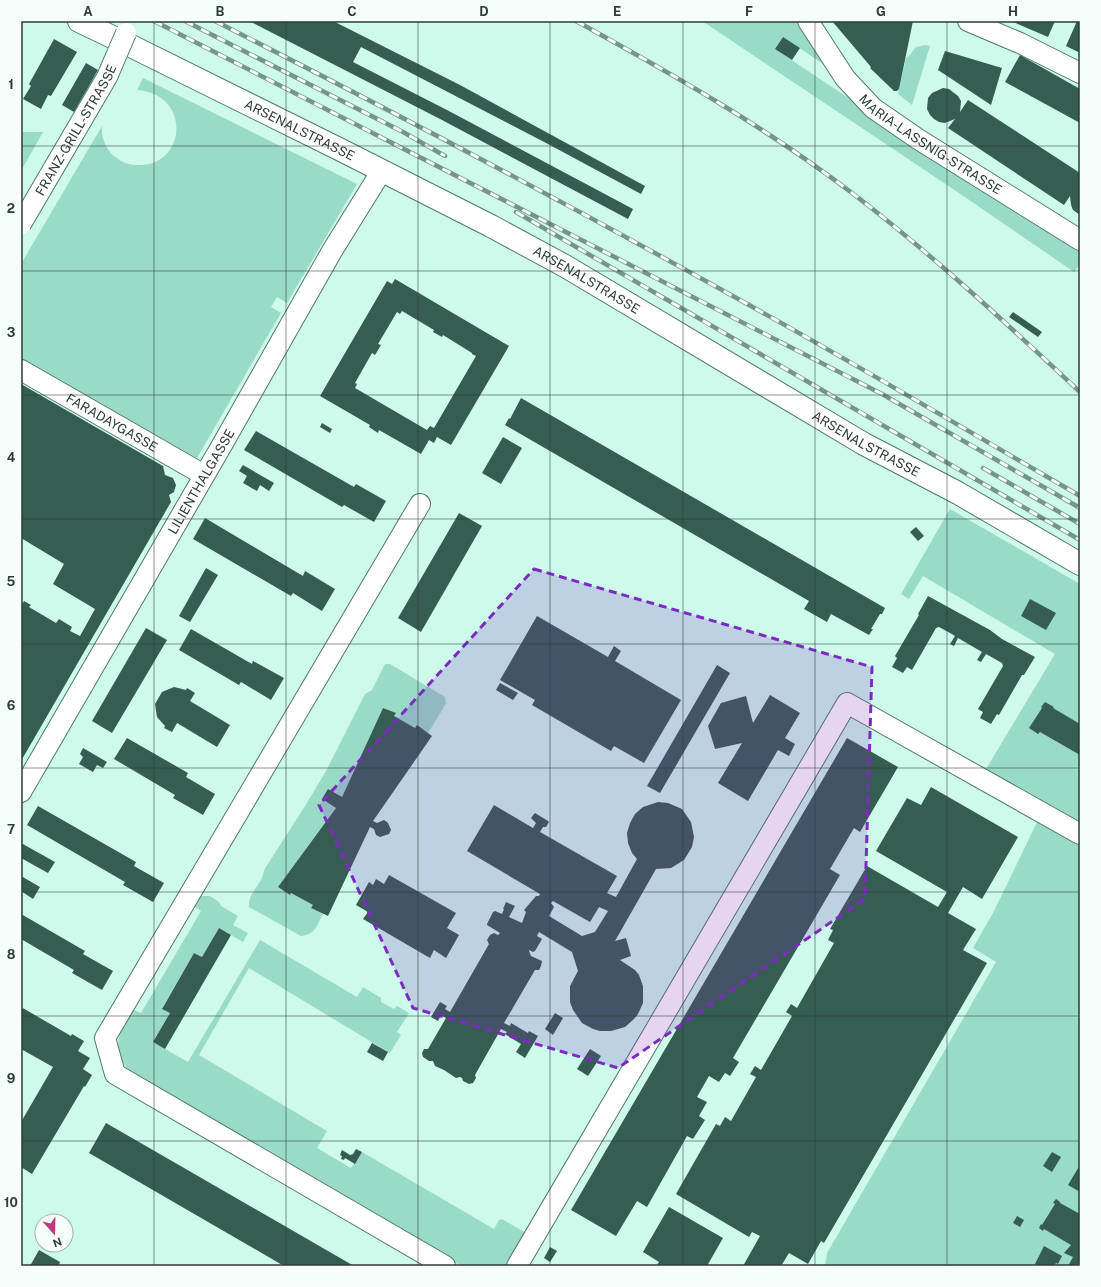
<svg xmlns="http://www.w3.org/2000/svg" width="1101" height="1287" font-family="'Public Sans',sans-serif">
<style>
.green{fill:#99dbc7}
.building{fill:#365d52;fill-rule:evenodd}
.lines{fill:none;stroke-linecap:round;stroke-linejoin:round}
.minor-casing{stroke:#50786c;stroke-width:22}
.major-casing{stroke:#50786c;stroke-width:24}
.minor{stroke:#fff;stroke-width:20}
.major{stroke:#fff;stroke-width:22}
.rail-casing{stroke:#76948b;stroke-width:4.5}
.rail{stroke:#f5fefb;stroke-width:3;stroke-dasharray:9;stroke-linecap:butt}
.minor-bridge-casing{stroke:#50786c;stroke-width:22;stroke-linecap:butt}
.minor-bridge{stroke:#fff;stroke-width:20}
.marked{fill:#7b2cbf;fill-opacity:0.2;stroke:#7b2cbf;stroke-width:3;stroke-dasharray:8 5;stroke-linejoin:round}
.grid{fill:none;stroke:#2c3d38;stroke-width:1;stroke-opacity:0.55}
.labels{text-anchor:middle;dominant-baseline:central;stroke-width:4;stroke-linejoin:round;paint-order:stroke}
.street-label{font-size:13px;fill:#2c3d38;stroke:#f5fefb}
.neatline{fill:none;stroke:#2c3d38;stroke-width:1.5}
.grid-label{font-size:13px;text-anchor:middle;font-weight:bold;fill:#2c3d38}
</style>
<rect width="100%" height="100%" fill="#cefaec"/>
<!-- green -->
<g class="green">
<path d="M702,21H795L826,66L783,37L775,49L1080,252V264L1074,272L959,193Z"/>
<path d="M925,45L930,46L912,105L898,94L906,58L909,56L916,47Z"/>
<path d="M143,78L357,184L287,303L277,297L271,307L281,313L197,458L21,359V264L102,126C101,138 106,149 114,156C121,162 128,165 137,165C186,168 193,94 137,90Z"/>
<path d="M21,132H43L21,171Z"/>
<path d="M950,509L1080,584V823L986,769L1055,654L923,576L909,599L901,594Z"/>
<path d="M385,664H390L445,697L446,704L428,733L417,726L415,728L394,716L395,713L383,708L342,797L322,799L336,808L278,887L290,895L291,893L313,905L311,908L323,914C317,925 315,935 301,936L249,907C248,891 262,886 264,870L305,806L326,771L365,694L372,690Z"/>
<path d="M1040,816L1080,840V1266H825L827,1253L996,962L973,948L994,911Z"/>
<path d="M202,896H210L219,902L221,906L238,916L233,925L248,933L243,942L219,928L202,957L194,953L162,1008L170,1013L153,1042L188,1062L260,940L357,997L363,987L381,998V1002L394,1009L397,1006L409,1013L397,1032L401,1035L390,1053L249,968L199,1055L327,1131L317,1148L351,1168L362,1152L494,1229L499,1220L502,1219L524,1232L526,1238L510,1266H461L131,1074C111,1050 117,1033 132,1009L141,1013L201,911L192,905L196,899Z"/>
</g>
<!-- building -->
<g class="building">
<path d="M249,21H333L460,85L645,186L641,194L548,144L361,47L353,62L447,110L633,209L628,219L442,120Z"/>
<path d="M832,21H913L899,89L897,91H894L870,68L871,67Z"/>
<path d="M1011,21H1055L1048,37Z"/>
<path d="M1077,21H1080V50L1078,52L1066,46Z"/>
<path d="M783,37L800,48L792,60L775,49Z"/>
<path d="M54,39L77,52L51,96L48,95L41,109L23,99L31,86L29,84Z"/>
<path d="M945,51L1002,68L991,105L938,70Z"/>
<path d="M1020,55L1080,89V123L1005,82Z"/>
<path d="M86,63L98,70L74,112L62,105Z"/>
<path d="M943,88L949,89L958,96L961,101L960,112L968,100L1080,173L1079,184L1080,183V215L1073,210L1071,205L1070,196L1064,205L948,128L955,119L945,123L939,122L934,119L930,115L927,109L928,98L932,93Z"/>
<path d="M395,279L509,346L451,445L437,437L434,443L429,440L421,454L379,430L378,433L369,427L370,425L320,396L387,281L392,284ZM402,311L434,330L433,332L442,337L443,335L472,353V354L476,356L434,428L430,426L427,430L355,388L357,384L355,383L372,353L375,355L381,345L378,344L397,312L400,314Z"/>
<path d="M1013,312L1042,332L1038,337L1009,317Z"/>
<path d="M21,384L163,466L165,475L173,478L176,485L174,492L169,495L171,502L21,761V602L23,603L24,601L31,605L29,607L56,623L59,619L72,627L70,631L80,636L95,609L53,584L64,564L21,538Z"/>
<path d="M521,398L885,608L882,614H880L871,629H873L869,635L831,614L827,622L804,609L809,601L505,425L509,418L510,419Z"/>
<path d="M322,423L332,429L330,433L320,427Z"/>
<path d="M256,431L354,487L356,484L386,501L374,522L344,505L342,507L244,450Z"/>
<path d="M503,437L522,448L501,484L482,473Z"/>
<path d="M243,465L274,483L269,491L260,485L257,491L243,483L247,476L239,471Z"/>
<path d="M459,513L482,526L421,632L398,618Z"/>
<path d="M205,518L303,576L305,571L335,589L322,611L293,593L291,596L193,539Z"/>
<path d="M916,527L924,536L918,541L910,532Z"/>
<path d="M206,568L218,575L190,622L179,616Z"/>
<path d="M928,596L990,630L1002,639L1035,657L1024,675H1022L999,715L997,714L991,724L980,718L983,712L978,709L1003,666L1002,663L986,654L981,662L977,660L982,652L958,638L954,646L950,644L955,636L950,633L939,627L936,628L912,670L907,667L903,673L892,667L897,658L895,656L919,615L918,614Z"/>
<path d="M1030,599L1056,613L1046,630L1021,616Z"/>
<path d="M537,616L608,657L614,646L621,651L615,661L681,700L644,763L614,746L611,751L532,705L535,700L500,680Z"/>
<path d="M146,628L167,640L112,733L92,721Z"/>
<path d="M191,629L252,664L253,661L284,678L271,700L241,682L239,685L179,650Z"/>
<path d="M717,665L730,673L660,793L647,786Z"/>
<path d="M500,683L518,693L513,700L496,690Z"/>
<path d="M174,687L186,690L187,688L195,693L190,701L230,725L217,747L177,723L172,732L164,728L165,726L157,717L155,704L162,692Z"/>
<path d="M770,695L800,713L785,738L795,744L789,756L778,750L748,801L718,783L742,743L715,749L708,726L721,703L746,696L753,723Z"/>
<path d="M1045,702L1054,707L1053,708L1080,724V755L1040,732L1038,734L1029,728L1042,708L1041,707Z"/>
<path d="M383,708L396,713L394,716L415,728L417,725L432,736L373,821L377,823L384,820L388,823L391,830L389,834L380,837L376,835L374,829L370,827L328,916L311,908L313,905L291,893L290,895L278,887L336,808L322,799L328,789L342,797Z"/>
<path d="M127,738L188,773L186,777L215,794L203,815L173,798L175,795L114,759Z"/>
<path d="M847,738L898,767L860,832L854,828L830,869L840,875L733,1058L739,1062L730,1076L725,1073L719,1082L709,1076L697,1097L707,1102L699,1116L705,1120L693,1139L687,1136L647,1207L637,1201L616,1236L571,1210Z"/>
<path d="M83,748L107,762L103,768L97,765L93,772L79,764L83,757L80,754Z"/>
<path d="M931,787L1018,837L982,899L963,887L948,913L976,929L963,950L987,963L824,1243L821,1241L808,1264L789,1253L781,1266H743L760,1236L752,1232L749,1237L676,1194L716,1124L720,1126L725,1117L731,1121L756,1077L750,1074L755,1066L761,1070L792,1016L786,1012L791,1004L797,1008L834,943L828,940L833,930L830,929L867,866L938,907L947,892L876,851L907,798L921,805Z"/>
<path d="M658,802L668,803L682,809L691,822L694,837L692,847L684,860L671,868L656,869L615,941L626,938L631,956L620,960L635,970L639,975L643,986V1003L638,1014L634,1019L625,1027L611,1031H600L593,1029L582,1023L573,1010L570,1002V986L578,971L572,952L539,932L537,936L542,939L535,951L533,952L529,950V951L531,956L542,961L541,966L539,970H535L504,1023L510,1026L511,1023L528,1033L529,1031L538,1036L525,1058L516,1052L521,1044L505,1034L507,1032L501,1029L475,1075L476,1078L473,1083L469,1084L463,1081L462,1078L460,1077L456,1078L444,1070L435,1066L433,1061H429L423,1057L422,1053L424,1049H428L446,1018L441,1015L438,1021L431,1017L440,1002L447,1006L445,1009L450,1012L489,944L487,940L490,935L494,933L498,935L500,933L487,925V924L493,912L495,911L502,914L504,909H503L506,902L515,906L509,917L522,923L526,912L524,910L536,896H539L540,894L467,851L494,805L533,828L536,823L531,818L534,814L535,813L548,821L549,822L546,827H543L540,832L617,876L607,893L616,897L637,859L632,853L628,843L627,833L630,823L635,814L643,807ZM553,901L590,922L599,907L608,911L595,932L582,936L549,916L554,907L551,903Z"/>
<path d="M38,806L136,862L134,866L164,883L153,902L123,885L125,882L27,825Z"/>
<path d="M21,843L55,862L48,873L21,858Z"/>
<path d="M389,875L456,913L447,928L459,935L446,958L434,950L430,958L363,919L368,912L356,905L369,882L373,885L376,879L384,884Z"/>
<path d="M21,876L40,887L33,899L21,891Z"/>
<path d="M21,914L85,951L83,954L113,971L102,990L72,973L74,970L21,939Z"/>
<path d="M219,928L231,935L165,1049L153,1042L170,1013L162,1009L194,953L202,957Z"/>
<path d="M21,1007L71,1036L72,1034L84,1041L78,1051L90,1058L83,1069L92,1075L85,1087L84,1086L32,1174L21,1167V1122L53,1067L21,1049Z"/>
<path d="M555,1013L563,1018L553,1035L545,1029Z"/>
<path d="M372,1043L388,1052L383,1061L367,1052Z"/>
<path d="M590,1049L601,1056L588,1076L577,1069Z"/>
<path d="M106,1123L354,1266H284L89,1153Z"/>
<path d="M356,1149L362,1152L355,1164L345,1158L344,1160L341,1159L342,1156L340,1155L342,1150L350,1155L353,1154Z"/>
<path d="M1052,1152L1061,1157L1052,1172L1043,1166Z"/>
<path d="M1080,1165V1192L1068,1185Z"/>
<path d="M1056,1199L1060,1202V1203L1080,1214V1266H1068L1073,1257L1064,1253L1071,1245L1044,1229L1043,1231L1039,1228L1041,1224L1042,1225L1055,1204L1053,1203Z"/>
<path d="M669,1207L723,1238L707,1266H656L659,1262L643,1252Z"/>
<path d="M1017,1216L1024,1220L1020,1227L1013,1223Z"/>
<path d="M1044,1246L1062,1256L1058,1264L1056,1263L1054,1266H1039L1035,1264Z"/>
<path d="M550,1247L557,1251L550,1262L544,1258Z"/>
<path d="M39,1250L60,1262L59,1265L60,1266H30Z"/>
</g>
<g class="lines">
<!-- minor casing -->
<g class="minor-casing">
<g id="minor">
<path id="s1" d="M808,21L845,78L873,108L918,139L1080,240"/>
<path d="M968,21L1020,43L1080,73"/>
<path id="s2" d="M21,370L204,475"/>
<path d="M420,504L105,1038L115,1074L445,1266"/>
<path id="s3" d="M21,792L222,445L332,251L381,172"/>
<path d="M517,1266L847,703L1080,834"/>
</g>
</g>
<!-- major casing -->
<g class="major-casing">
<g id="major">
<path id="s4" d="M79,21L129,45L341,150L491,226L565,266L864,444L958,493L1080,564"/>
</g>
</g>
<!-- minor -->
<use href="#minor" class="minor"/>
<!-- major -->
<use href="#major" class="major"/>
<!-- rail casing -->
<g class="rail-casing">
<g id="rail">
<path d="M154,21L882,394L1080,508"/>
<path d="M185,21L403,132L445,156"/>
<path d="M215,21C398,114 579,210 758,310C866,370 973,434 1080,496"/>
<path d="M576,21C672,74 764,126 852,193C932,254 1006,323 1080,392"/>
<path d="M516,212L1080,540"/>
<path d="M983,468L1080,524"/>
</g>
</g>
<!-- rail -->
<use href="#rail" class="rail"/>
<!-- minor-bridge casing -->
<g class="minor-bridge-casing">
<g id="minor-bridge">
<path id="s5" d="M21,224L107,77L126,33"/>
</g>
</g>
<!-- minor-bridge -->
<use href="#minor-bridge" class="minor-bridge"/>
</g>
<!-- marked area -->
<path class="marked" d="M534,569L872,667L865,899L618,1068L413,1008L319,805Z"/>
<!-- grid -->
<path class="grid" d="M154,21V1266M286,21V1266M418,21V1266M550,21V1266M683,21V1266M815,21V1266M947,21V1266M21,146H1080M21,271H1080M21,395H1080M21,519H1080M21,644H1080M21,768H1080M21,892H1080M21,1016H1080M21,1141H1080"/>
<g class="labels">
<!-- street labels -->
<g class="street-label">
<text stroke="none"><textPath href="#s5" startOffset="109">FRANZ-GRILL-STRASSE</textPath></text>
<text stroke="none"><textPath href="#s4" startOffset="246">ARSENALSTRASSE</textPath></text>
<text stroke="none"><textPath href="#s1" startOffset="177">MARIA-LASSNIG-STRASSE</textPath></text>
<text stroke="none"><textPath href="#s4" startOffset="570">ARSENALSTRASSE</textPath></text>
<text stroke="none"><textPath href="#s2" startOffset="105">FARADAYGASSE</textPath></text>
<text stroke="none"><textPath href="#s4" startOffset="894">ARSENALSTRASSE</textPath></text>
<text stroke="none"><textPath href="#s3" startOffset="359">LILIENTHALGASSE</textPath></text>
</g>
</g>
<!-- border -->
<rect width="1101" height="1287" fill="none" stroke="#f5fefb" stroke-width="44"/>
<!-- north arrow -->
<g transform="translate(54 1233) rotate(160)"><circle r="19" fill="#f5fefb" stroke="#a5b1ad"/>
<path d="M0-3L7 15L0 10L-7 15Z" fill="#c03b7d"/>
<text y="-6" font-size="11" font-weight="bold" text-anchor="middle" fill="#2c3d38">N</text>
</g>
<rect x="22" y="22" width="1057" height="1243" class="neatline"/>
<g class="grid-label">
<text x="88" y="16">A</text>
<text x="220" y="16">B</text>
<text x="352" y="16">C</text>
<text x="484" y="16">D</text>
<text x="617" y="16">E</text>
<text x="749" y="16">F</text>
<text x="881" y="16">G</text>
<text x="1013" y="16">H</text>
<text x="11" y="89">1</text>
<text x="11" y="213">2</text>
<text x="11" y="337">3</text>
<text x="11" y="462">4</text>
<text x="11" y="586">5</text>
<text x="11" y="710">6</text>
<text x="11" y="834">7</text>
<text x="11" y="959">8</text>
<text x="11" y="1083">9</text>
<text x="11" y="1207">10</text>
</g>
</svg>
